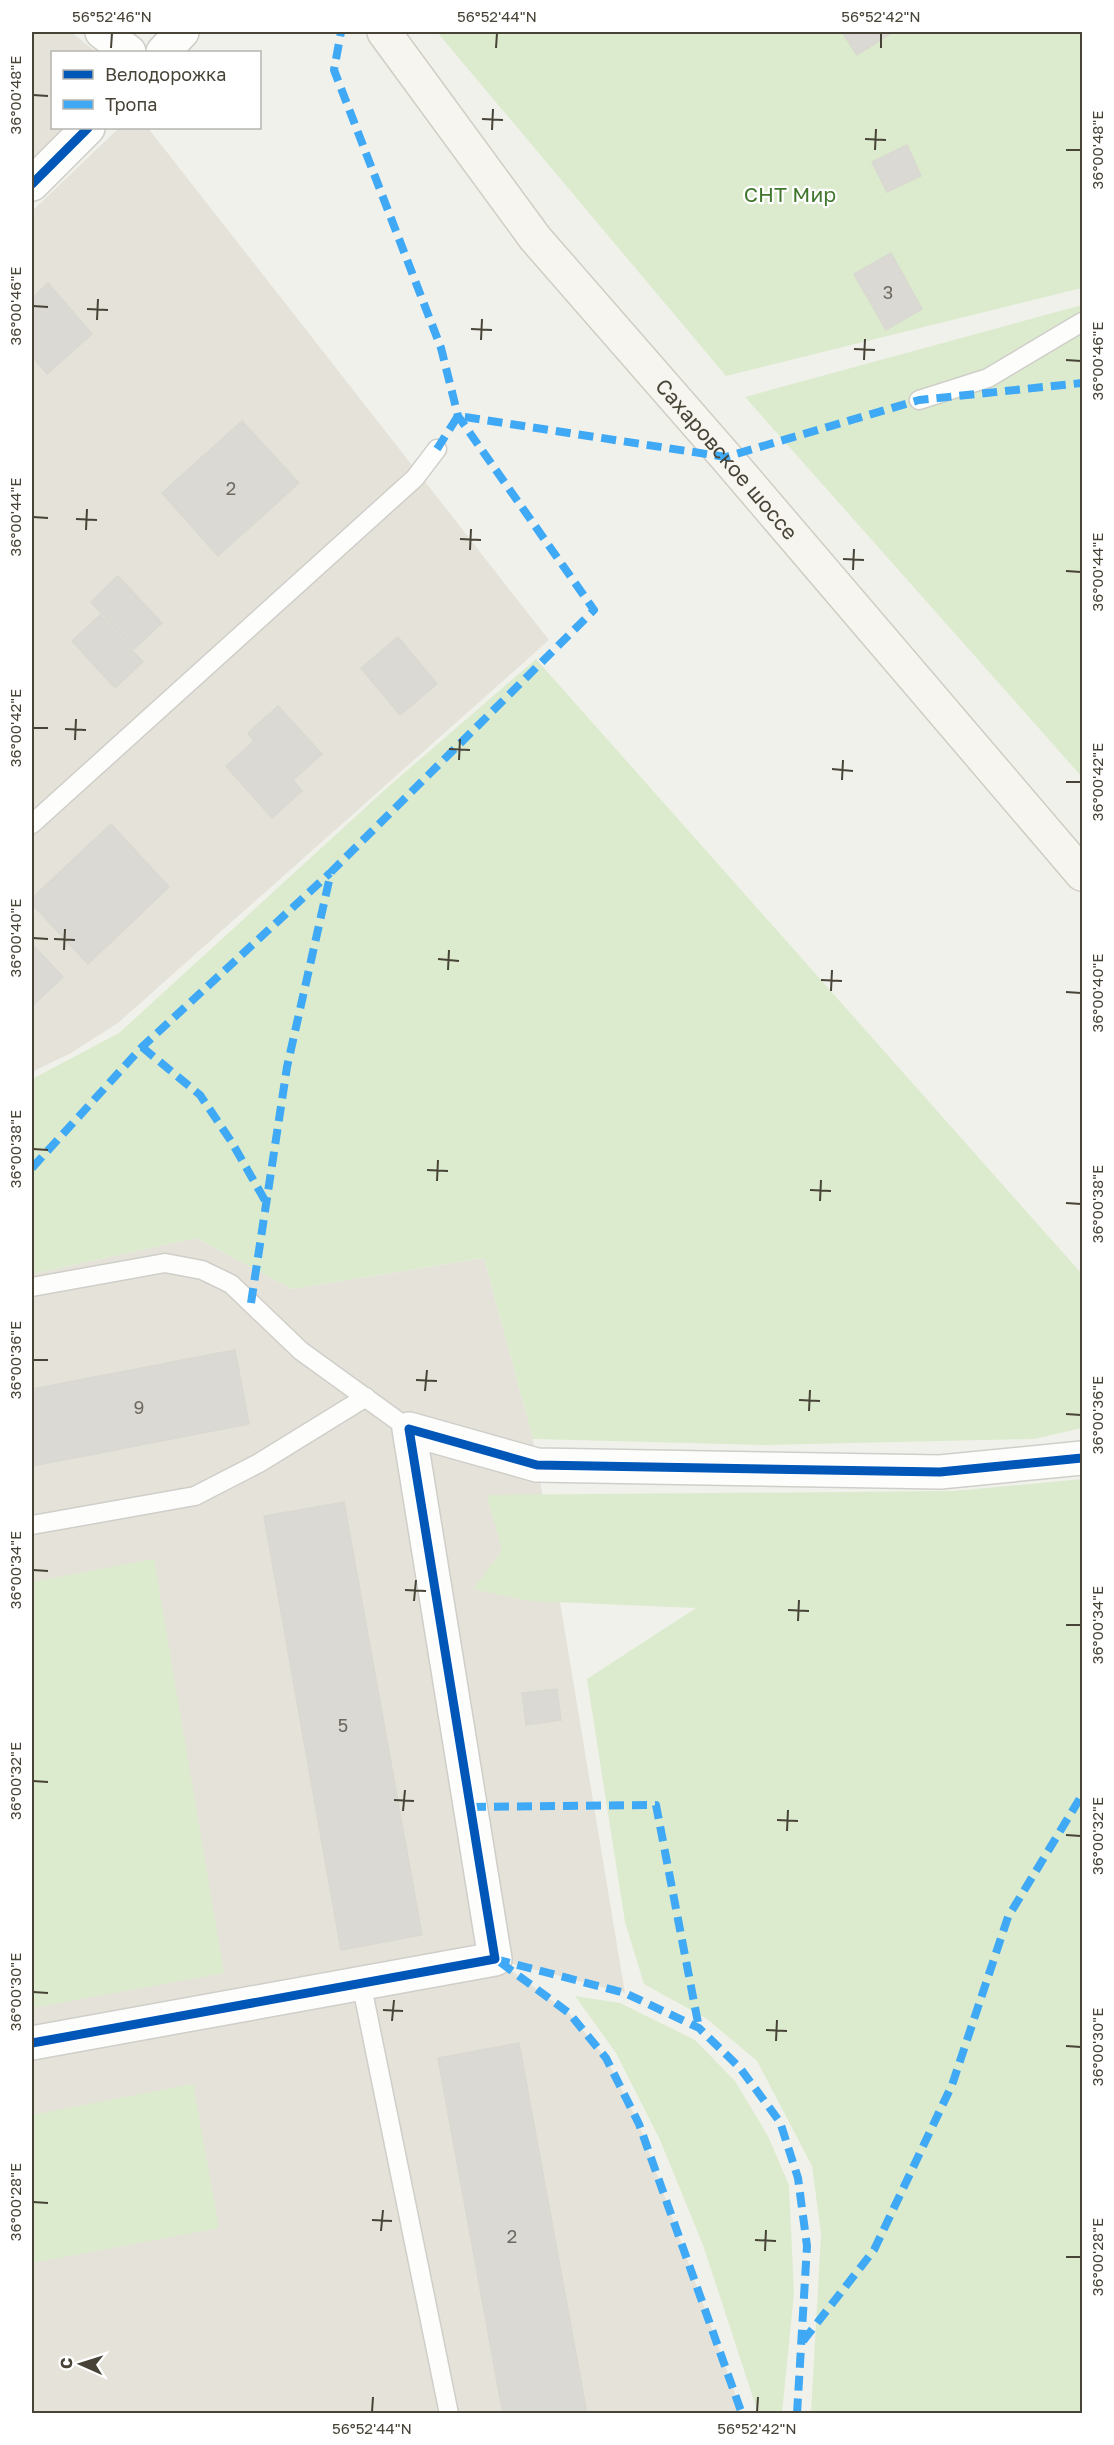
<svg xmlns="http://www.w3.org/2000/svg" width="1114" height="2445" font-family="'Golos Text',sans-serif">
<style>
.residential{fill:#e5e3d9}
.green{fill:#dcebcd}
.building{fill:#dbd9d4;stroke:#d9d8d1;stroke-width:1.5}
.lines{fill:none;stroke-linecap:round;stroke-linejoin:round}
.service-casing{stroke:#cfcec9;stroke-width:21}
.minor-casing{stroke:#cfcec9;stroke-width:36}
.secondary-casing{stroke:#d0cec3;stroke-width:36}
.service{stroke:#fdfdfc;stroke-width:18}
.minor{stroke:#fdfdfc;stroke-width:33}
.secondary{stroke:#f7f5ef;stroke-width:33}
.quiet{stroke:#3fa9f5;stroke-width:8;stroke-dasharray:15 8;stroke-linecap:butt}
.cycleway-casing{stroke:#fff;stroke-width:13}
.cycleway{stroke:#0057b8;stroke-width:9}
.ticks{fill:none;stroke:#474337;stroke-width:2}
.labels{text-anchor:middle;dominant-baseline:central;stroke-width:4.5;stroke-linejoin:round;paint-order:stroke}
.number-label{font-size:18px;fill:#6d695f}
.park-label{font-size:21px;fill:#41772c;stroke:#fff}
.street-label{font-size:21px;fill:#474337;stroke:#fff}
.neatline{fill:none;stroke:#474337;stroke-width:2}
.ticks-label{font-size:15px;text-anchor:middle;fill:#474337}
</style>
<rect width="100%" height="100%" fill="#f1f1ec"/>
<!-- residential -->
<g class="residential">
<path d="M32,32H71L96,52H52V128H67L32,163Z"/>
<path d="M119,128H148L549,640L118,1023L71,1053L32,1072V211Z"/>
<path d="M196,1238L292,1289L484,1258L533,1439L625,1993L497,1960L569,2013L606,2058L639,2124L742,2413H32V1274Z"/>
</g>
<!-- green -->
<g class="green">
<path d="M437,32H1082V288L726,376Z"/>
<path d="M1082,305V777L745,397Z"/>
<path d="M536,659L1082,1274V1428L1034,1439L765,1445L533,1439L484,1258L292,1289L196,1238L32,1274V1079L119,1033L389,786Z"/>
<path d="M1082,1479V2413H811L821,2234L812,2166L757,2061L707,2019L644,1984L625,1922L587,1679L696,1608L529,1601L473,1589L502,1551L487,1495L953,1491Z"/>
<path d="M154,1559L224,1973L32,2008V1582Z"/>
<path d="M575,1996L620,2003L695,2040L735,2081L768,2136L789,2185L794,2293L782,2413H758L703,2245L660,2140L616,2053Z"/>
<path d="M193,2084L219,2228L32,2263V2115Z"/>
</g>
<!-- building -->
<g class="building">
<path d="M842,32H893L857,55Z"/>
<path d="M907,145L921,176L887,192L872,162Z"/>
<path d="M891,253L922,309L886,330L854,274Z"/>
<path d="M48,283L92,334L47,374L32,356V298Z"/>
<path d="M242,421L299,483L218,556L162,493Z"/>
<path d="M118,576L162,623L134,649L91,602Z"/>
<path d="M100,615L143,662L115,688L72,641Z"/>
<path d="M398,637L437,684L400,715L361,668Z"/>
<path d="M278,706L322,754L293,780L302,791L272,818L226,766L254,741L248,733Z"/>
<path d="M111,824L169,887L88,964L32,904V898Z"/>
<path d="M32,944L63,977L32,1006Z"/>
<path d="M235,1350L249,1424L32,1466V1389Z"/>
<path d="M344,1502L422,1935L341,1950L264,1516Z"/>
<path d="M557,1689L561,1720L526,1725L522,1693Z"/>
<path d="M519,2043L587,2414H503L438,2058Z"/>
</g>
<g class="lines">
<!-- service casing -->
<g class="service-casing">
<g id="service">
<path d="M919,400L988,378L1082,322"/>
<path d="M32,824L415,478L437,449"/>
<path d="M32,1287L165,1263L202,1270L231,1284L301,1351L409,1429"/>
<path d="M32,1525L195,1496L259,1463L366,1397"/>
<path d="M361,1982L449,2414"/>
</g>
</g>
<!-- minor casing -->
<g class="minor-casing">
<g id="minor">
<path d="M102,32L129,52"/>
<path d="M163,52L182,32"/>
<path d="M32,184L88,128"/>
<path d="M32,2043L495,1959L409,1429L537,1465L940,1472L1082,1458"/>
</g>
</g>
<!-- secondary casing -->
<g class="secondary-casing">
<g id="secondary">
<path id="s1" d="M384,32L535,238L726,457L1082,874"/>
</g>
</g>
<!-- service -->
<use href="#service" class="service"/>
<!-- minor -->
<use href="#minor" class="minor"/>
<!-- secondary -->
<use href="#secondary" class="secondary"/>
<!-- quiet -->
<g class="quiet">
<path d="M437,449L458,416L726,457L919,400L1082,383"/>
<path d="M142,1047L200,1095L231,1141L267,1204"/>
<path d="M32,1168L142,1047L330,873"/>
<path d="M251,1303L287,1067L331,872L594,610L458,416L441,348L334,70L341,32"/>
<path d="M471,1807L656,1805L699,2028"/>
<path d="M495,1959L625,1993L699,2028L740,2068L780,2122L798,2178L807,2246L797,2414"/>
<path d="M500,1962L569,2013L606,2058L639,2124L742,2414"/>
<path d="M803,2341L874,2250L952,2085L1008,1917L1082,1795"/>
</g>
<!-- cycleway casing -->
<g class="cycleway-casing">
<g id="cycleway">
<path d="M32,184L88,128"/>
<path d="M32,2043L495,1959L409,1429L537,1465L940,1472L1082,1458"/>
</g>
</g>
<!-- cycleway -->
<use href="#cycleway" class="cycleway"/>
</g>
<!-- ticks -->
<path class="ticks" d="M111,48L112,33M496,48L497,33M881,48V33M33,95L48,96M482,119L503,120M492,130L493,109M865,139L886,140M875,150L876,129M1066,150H1081M33,306L48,307M87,309L108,310M97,320L98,299M471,329L492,330M481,340L482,319M854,349L875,350M864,360L865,339M1066,360L1081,361M33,517L48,518M76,519L97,520M86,530L87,509M460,539L481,540M470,550L471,529M843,559L864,560M853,570L854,549M1066,571L1081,572M33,728H48M65,729L86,730M75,740L76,719M449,749L470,750M459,760L460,739M832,769L853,771M842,780L843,760M1066,782H1081M33,938L48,939M54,939L75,940M64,950L65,929M438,959L459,961M448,970L449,950M821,980L842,981M831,991L832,970M1066,992L1081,993M33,1149L48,1150M427,1170L448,1171M437,1181L438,1160M810,1190L831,1191M820,1201L821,1180M1066,1203L1081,1204M33,1360H48M416,1380L437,1381M425,1391L427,1370M799,1400L820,1401M809,1411L810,1390M1066,1414L1081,1415M33,1570L48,1571M405,1590L426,1591M414,1601L416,1580M788,1610L809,1611M798,1621L799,1600M1066,1625H1081M33,1781L48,1782M394,1800L414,1801M403,1811L405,1790M777,1820L798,1821M787,1831L788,1810M1066,1835L1081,1836M33,1992L48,1993M383,2010L403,2011M392,2021L394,2000M766,2030L787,2031M776,2041L777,2020M1066,2046L1081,2047M33,2202L48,2203M372,2220L392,2221M381,2231L383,2210M755,2240L776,2241M765,2251L766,2230M1066,2257H1081M372,2412L373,2397M757,2412L758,2397"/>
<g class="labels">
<!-- number labels -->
<g class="number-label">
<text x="888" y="292">3</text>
<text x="231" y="488">2</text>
<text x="139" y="1407">9</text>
<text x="343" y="1725">5</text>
<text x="512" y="2236">2</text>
</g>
<!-- park labels -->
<g class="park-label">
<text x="790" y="194">СНТ Мир</text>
</g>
<!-- street labels -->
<g class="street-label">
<text stroke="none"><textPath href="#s1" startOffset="548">Сахаровское шоссе</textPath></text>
</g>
</g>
<!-- border -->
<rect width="1114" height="2445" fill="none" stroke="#ffffff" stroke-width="66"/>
<!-- legend -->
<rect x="51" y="51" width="210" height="78" fill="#ffffff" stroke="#b5b4af" stroke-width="1.5"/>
<rect x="63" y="70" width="30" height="9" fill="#0057b8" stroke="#b5b4af" stroke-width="1.5"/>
<text x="105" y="81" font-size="18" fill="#474337">Велодорожка</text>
<rect x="63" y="100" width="30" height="9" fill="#3fa9f5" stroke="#b5b4af" stroke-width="1.5"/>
<text x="105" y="111" font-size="18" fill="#474337">Тропа</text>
<!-- north arrow -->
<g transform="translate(81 2364) rotate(273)" stroke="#ffffff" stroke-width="4.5" paint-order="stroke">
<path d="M0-4.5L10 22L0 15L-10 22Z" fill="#474337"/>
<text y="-9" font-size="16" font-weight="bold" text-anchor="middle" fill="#474337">С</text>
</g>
<rect x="33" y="33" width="1048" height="2379" class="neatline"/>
<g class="ticks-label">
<text x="112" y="22">56°52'46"N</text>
<text x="497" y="22">56°52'44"N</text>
<text x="881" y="22">56°52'42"N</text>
<text transform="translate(16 95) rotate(-90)" y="5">36°00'48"E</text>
<text transform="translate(1098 150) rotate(-90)" y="5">36°00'48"E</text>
<text transform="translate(16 306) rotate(-90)" y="5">36°00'46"E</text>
<text transform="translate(1098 361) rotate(-90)" y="5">36°00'46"E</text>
<text transform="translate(16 517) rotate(-90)" y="5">36°00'44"E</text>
<text transform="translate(1098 572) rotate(-90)" y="5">36°00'44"E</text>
<text transform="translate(16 728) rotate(-90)" y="5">36°00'42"E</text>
<text transform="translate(1098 782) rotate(-90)" y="5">36°00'42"E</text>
<text transform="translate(16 938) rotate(-90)" y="5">36°00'40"E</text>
<text transform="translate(1098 993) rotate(-90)" y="5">36°00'40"E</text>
<text transform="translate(16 1149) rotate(-90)" y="5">36°00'38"E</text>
<text transform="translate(1098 1204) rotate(-90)" y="5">36°00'38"E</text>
<text transform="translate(16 1360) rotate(-90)" y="5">36°00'36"E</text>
<text transform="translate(1098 1415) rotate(-90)" y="5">36°00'36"E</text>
<text transform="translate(16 1570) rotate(-90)" y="5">36°00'34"E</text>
<text transform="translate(1098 1625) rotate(-90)" y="5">36°00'34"E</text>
<text transform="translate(16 1781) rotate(-90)" y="5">36°00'32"E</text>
<text transform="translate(1098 1836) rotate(-90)" y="5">36°00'32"E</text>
<text transform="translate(16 1992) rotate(-90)" y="5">36°00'30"E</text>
<text transform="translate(1098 2047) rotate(-90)" y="5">36°00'30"E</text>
<text transform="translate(16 2202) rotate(-90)" y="5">36°00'28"E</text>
<text transform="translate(1098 2257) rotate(-90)" y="5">36°00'28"E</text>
<text x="372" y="2434">56°52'44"N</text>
<text x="757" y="2434">56°52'42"N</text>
</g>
</svg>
